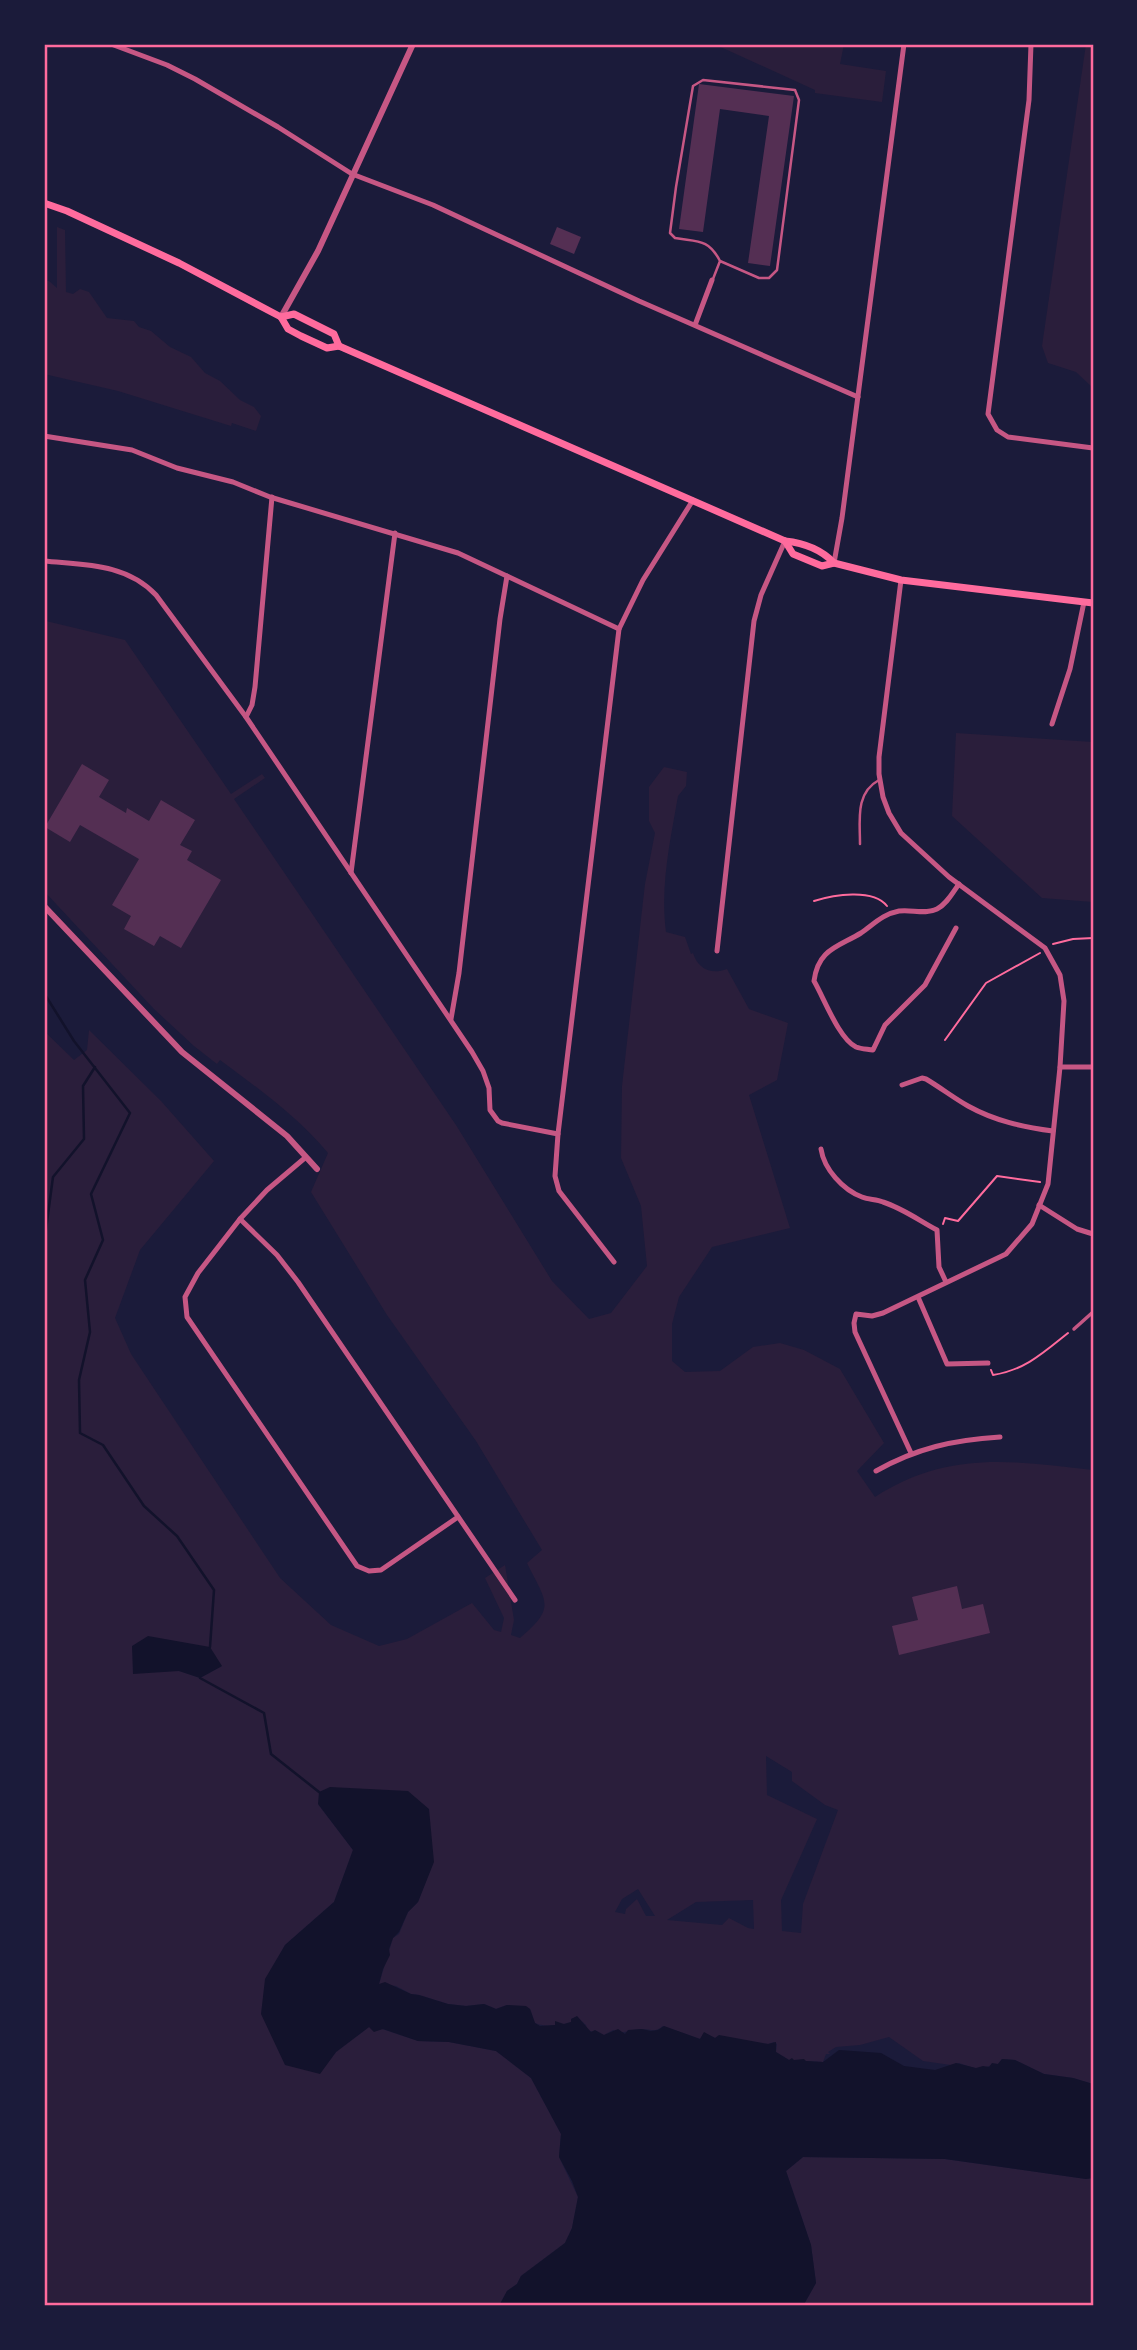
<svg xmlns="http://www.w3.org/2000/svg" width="1137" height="2350" font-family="'Open Sans',sans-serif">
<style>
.green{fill:#2a1e3b;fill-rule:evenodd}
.water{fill:#12122b}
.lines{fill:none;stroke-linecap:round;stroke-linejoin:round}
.stream{stroke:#12122b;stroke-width:2.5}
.building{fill:#542f53}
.path{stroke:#ff6b9d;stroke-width:2}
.service{stroke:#c65784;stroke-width:2.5}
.pedestrian{stroke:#c65784;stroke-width:3.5}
.minor{stroke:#c65784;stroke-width:5}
.tertiary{stroke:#c65784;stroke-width:6}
.secondary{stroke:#ff6b9d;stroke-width:7}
.neatline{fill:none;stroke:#ff6b9d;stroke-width:2.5}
</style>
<rect width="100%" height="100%" fill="#1b1b3a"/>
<!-- green -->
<g class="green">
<path d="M714,44H844L840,64L886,71L882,102L815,93V90Z"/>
<path d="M1086,44H1093V386H1091L1076,372L1048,363L1042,346Z"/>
<path d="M57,227L65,230L66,292L73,294L80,289L89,292L107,318L134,321L139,327L151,331L170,347L191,357L205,373L220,381L240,400L254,407L261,416L256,431L232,423L231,426L118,391L44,374V281H49L57,288Z"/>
<path d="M46,621L125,640L231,794L262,774L265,778L234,799L456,1125L552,1281L589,1319L611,1313L647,1266L641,1206L621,1158L622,1086L645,884L655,833L649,821V787L664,767L687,772L686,786L678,796C670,842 660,886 666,932L685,937L691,954L693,953C698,969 711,975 727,969L749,1009L788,1023L777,1080L749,1095L790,1228L712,1247L679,1297L672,1324V1361L685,1372L720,1371L753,1347L780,1343L804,1350L840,1369L884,1443L857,1471L875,1497C948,1450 1012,1461 1093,1470V2084L1073,2078L1044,2074L1015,2060L1002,2059L998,2064L977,2069L959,2063L951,2065L923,2061L889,2037L860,2045L836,2047L828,2052L830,2054H826L823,2062L789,2060L776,2052L777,2044L774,2042L768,2044L730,2039L724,2036L715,2038L704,2033L700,2039L663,2026C655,2033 651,2029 642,2029C628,2029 629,2035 613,2030L604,2035L587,2030L586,2025L577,2017L571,2019V2022C562,2026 544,2027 535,2023L530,2009L507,2005L496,2009L484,2004L466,2006L448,2004L419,1995L411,1994L396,1986L379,1984L393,1938L399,1934L408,1912L418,1902L427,1878L318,1804L353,1850L334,1902L285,1945L283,1949L320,2073L336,2052L369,2027L382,2029L418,2041L449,2042L496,2051L531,2078L561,2134L559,2157L578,2197L572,2228L565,2243L521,2276L517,2284L507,2291L499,2306H44V1031L74,1060L87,1050L89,1030L161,1101L214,1161L140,1250L115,1318L131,1354L280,1578L331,1625L379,1646L407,1639L472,1603L494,1630L501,1632L504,1618L485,1578L505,1565L514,1620L511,1635L520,1638C557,1607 546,1602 527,1563L542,1550L476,1441L387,1315L311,1192L328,1153C297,1116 259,1089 220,1060L217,1064L194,1046L154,1009L44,891V641ZM222,1666L200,1678L179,1671ZM766,1756L792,1772V1781L825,1805L838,1810L803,1904L801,1933L782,1931L781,1900L817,1819L767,1795ZM638,1889L655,1916H646L637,1899L626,1909L625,1914L615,1912L622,1899ZM753,1900L754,1929L748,1928L729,1918L722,1925L667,1920L696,1902Z"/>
<path d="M956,733L1093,742V902L1042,898L952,816Z"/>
<path d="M803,2157L945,2159L1086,2179L1093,2178V2306H803L816,2283L811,2245L786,2171Z"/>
</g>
<!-- water -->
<g class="water">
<path d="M148,1636L210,1647L222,1666L200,1678L179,1671L133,1674L132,1646Z"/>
<path d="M330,1787L408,1791L429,1809L434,1862L418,1902L408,1912L399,1932L393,1938L389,1949L390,1955L383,1969L379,1984L385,1982L411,1994L419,1995L448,2004L466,2006L484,2004L496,2009L507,2005L526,2006L530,2009L535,2023L540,2026L555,2025V2021L564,2024L571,2022V2019L577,2016L591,2032L595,2030L604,2035L618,2029L625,2034L628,2030L642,2029L651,2031L658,2030L664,2026L700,2039L704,2032L715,2038L719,2035L768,2044L776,2042V2052L789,2060L792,2058L794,2060L804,2059L806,2061L823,2062L839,2050L881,2053L904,2066L935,2070L956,2063L976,2068L983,2066L989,2067L992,2063L998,2064L1002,2059L1015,2060L1044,2074L1073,2078L1093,2084V2178L1086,2179L945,2159L803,2157L786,2171L811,2245L816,2283L803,2306H499L507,2291L517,2284L521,2276L565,2243L572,2228L578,2197L572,2181L559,2157L561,2134L531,2078L496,2051L449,2042L418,2041L383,2029L374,2032L369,2027L336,2052L320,2074L285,2065L261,2014L265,1979L285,1945L334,1902L353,1850L318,1804L319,1792Z"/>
</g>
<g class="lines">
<!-- stream -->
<g class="stream">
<path d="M44,993L74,1041L130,1113L91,1194L103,1240L85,1280L90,1332L79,1380L80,1433L103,1445L144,1506L177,1536L214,1590L210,1647"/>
<path d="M44,1244L53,1177L84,1139L83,1086L95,1067"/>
<path d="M200,1678L264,1713L271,1754L319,1792"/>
</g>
</g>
<!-- building -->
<g class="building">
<path d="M699,84L794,96L770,266L748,263L769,116L720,109L703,232L679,229Z"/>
<path d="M557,227L581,237L574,254L550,244Z"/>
<path d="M82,764L109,780L99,797L126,813L127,808L149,821L161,800L195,820L180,845L192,851L187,860L221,880L181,948L160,936L154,946L124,929L131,916L112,905L139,859L80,825L70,842L45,827Z"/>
<path d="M957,1586L962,1609L983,1604L990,1633L899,1655L892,1626L918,1620L912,1597Z"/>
</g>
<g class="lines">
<!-- path -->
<g class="path">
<path d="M814,901C833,895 873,888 887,906"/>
<path d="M1053,944L1073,939L1093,938"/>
<path d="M945,1040L986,983L1040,953"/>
<path d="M943,1224L945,1218L958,1221L997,1176L1040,1182"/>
<path d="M991,1370L993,1375C1025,1370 1043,1353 1068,1333"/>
</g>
<!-- service -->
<g class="service">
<path d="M713,279L720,261C708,238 697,242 675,238L670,233L676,187L693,86L703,80L795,90L799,100L777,270L769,278H759L720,261"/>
<path d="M860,844C860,820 855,793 879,780"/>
</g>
<!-- pedestrian -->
<path class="pedestrian" d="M1074,1329L1093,1312"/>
<!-- minor -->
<g class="minor">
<path d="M111,44L167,65L195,79L278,127L352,174L433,205L639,301L858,397"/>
<path d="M1031,44L1029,100L988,414L997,430L1008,437L1093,448"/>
<path d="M695,325L712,280"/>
<path d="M44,436L132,450L177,468L233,482L270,497L458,553L619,629"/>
<path d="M44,561C84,565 126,563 156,595L246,717L472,1052L483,1071L489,1088L490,1110L498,1121L502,1123L558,1134"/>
<path d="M834,563L842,518L904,44"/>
<path d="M901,580L879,757V774L883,797L889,813L901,833L949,877L1045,948L1060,975L1064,1001L1060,1067L1048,1184L1032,1224L1006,1254L883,1313L872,1316L856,1314L854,1323L855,1332L911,1453"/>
<path d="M246,717L252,705L255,687L272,497"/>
<path d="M1052,724L1070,669L1084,602"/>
<path d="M351,873L395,533"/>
<path d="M956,928L925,985L885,1025L873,1050C867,1049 861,1049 856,1047C839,1039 824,998 814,981C818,949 838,947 861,933C874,924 883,914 899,911C911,909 925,915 937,909C947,904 953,892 959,884"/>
<path d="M717,951L754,621L761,595L785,541"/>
<path d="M451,1019L459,973L500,619L507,576"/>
<path d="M1060,1067H1093"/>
<path d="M902,1085L922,1078L926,1079C941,1088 954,1098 968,1106C995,1121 1023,1127 1053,1131"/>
<path d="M821,1149C824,1169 843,1190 862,1197C869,1200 876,1199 883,1202C902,1208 920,1221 937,1230L939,1267L946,1282"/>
<path d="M306,1157L267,1190L240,1219L198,1273L185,1297L187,1317L357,1566L369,1571L381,1570L458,1517"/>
<path d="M1039,1205L1077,1229L1093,1234"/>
<path d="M240,1219L277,1255L298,1282L515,1600"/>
<path d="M614,1262L559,1191L555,1176L558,1134L619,629L643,580L693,500"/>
<path d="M918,1297L947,1364L988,1363"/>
<path d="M876,1471C917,1448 953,1440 1000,1437"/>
</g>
<!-- tertiary -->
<g class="tertiary">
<path d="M281,317L318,251L413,44"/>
<path d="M44,906L182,1052L287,1136L317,1169"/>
</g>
<!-- secondary -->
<g class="secondary">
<path d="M44,203L67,211L179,263L281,317L288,329L301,336L327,348L339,346L785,541C804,543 821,549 834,563"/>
<path d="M281,317L294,314L334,334L339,346"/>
<path d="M785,541L793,554L822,566L834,563L901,580L1093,603"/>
</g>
</g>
<!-- border -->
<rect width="1137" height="2350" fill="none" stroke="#1b1b3a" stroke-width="91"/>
<rect x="46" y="46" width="1046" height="2258" class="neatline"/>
</svg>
